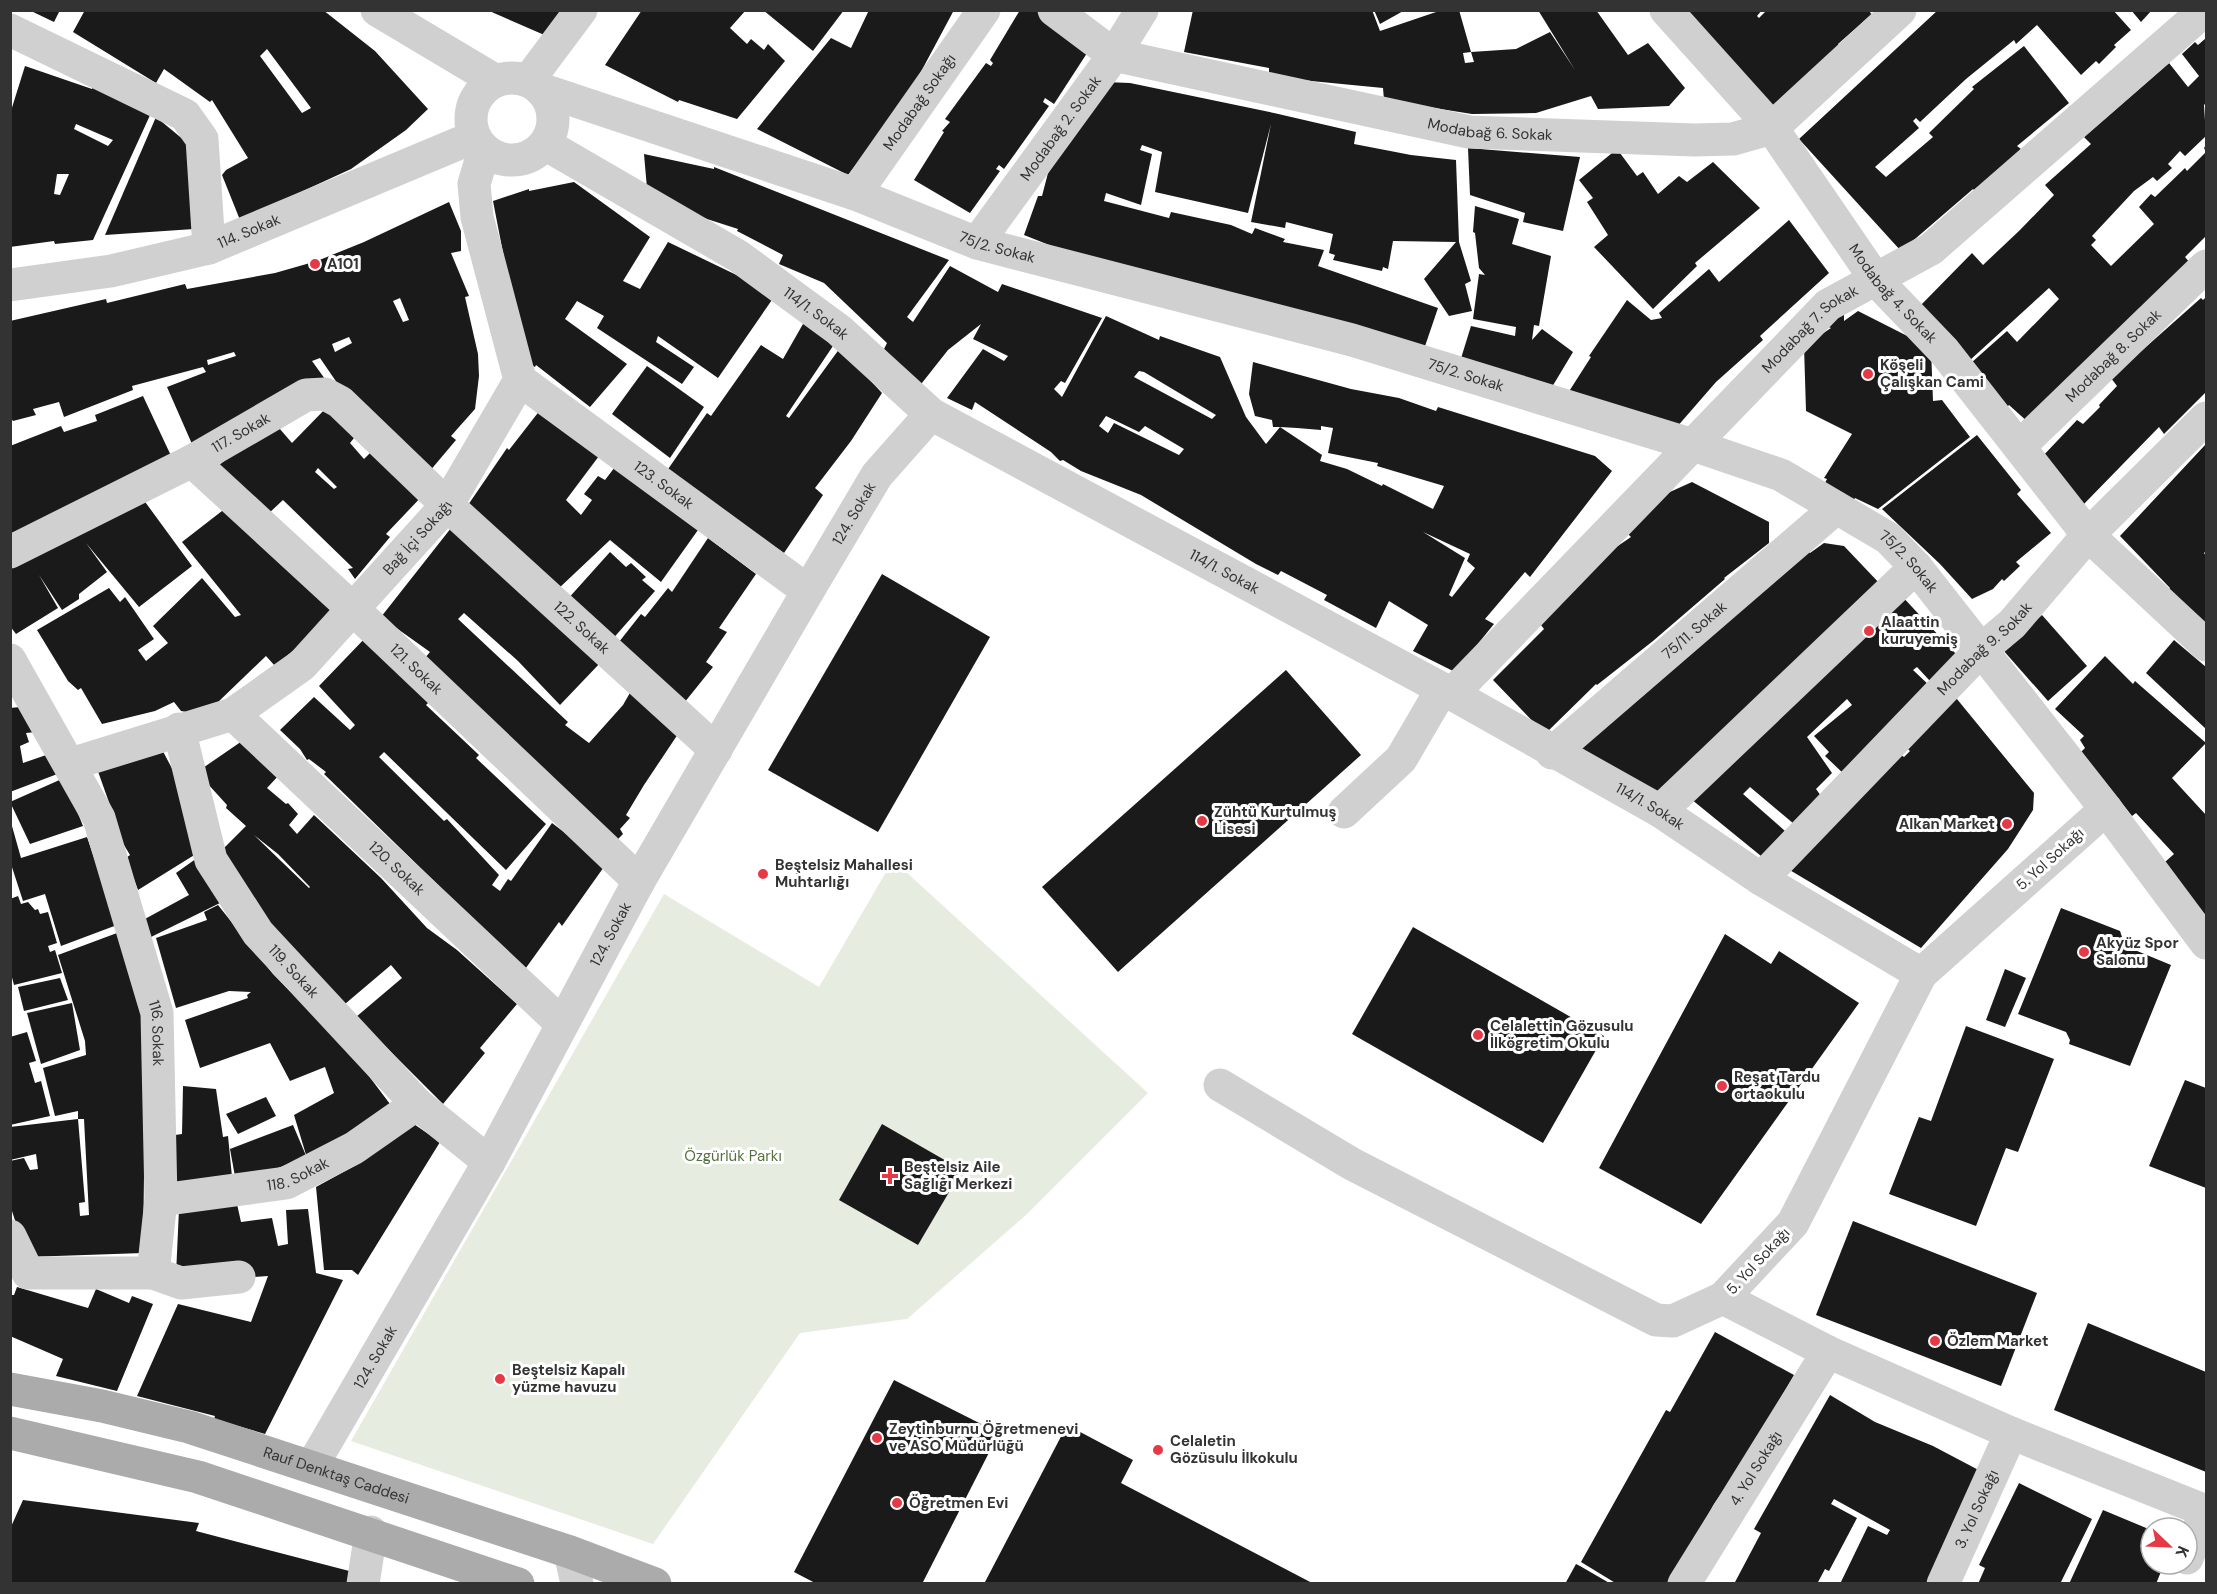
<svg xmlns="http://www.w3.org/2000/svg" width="2217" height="1594" font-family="'DM Sans',sans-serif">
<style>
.green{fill:#e6ecdf}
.building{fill:#1a1a1a;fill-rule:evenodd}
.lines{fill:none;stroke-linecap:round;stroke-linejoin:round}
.minor{stroke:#d0d0d0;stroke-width:33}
.major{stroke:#ababab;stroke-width:33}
.poi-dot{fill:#e63946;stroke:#fff;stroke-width:2}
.labels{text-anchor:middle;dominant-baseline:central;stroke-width:6;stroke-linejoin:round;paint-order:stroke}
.street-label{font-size:15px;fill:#333;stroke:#fff}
.poi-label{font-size:15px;font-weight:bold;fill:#333;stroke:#fff;text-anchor:start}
.park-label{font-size:15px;fill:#56703f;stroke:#fff}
</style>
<rect width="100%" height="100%" fill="#fff"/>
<!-- green -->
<path class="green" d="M893,860L1148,1093L1025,1216L907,1319L800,1333L653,1544L351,1441L664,894L819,987Z"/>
<!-- building -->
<g class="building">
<path d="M29,10H60L54,22Z"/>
<path d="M85,10H323L375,51L428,109L406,130L351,169L240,220L222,175L226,170L248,158L212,100L210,102L164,69L156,83L73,32ZM267,49L311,108L302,113L260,56Z"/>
<path d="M487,10H563L549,37Z"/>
<path d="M642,10H746L730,28L747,44L751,39L764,50L768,44L785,61L737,119L679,100L678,102L605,65Z"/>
<path d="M763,10H844L813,51Z"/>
<path d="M869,10H954L916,81L920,83L848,175L757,129L831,38L851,48Z"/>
<path d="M1020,10H1036L1091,47L1054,104L1045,98L1043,102L1049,106L1004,169L999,165L996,169L1000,171L970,213L914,180L944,132L942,131L950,122L945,119L986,63L991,66L993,63L990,60Z"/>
<path d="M1193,10H1372L1380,31L1442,10H1459L1471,52L1463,53L1465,63L1474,62L1471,52L1516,49L1550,32L1575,70L1538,10H1596L1628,55L1648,43L1685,88L1669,106L1598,109L1591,96L1536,113L1472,114L1384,100L1383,88L1269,77V68L1184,52Z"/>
<path d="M1374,10H1405L1380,24Z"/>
<path d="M1686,10H1762L1757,16L1759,18L1767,10H1872L1870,13L1872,14L1838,44L1840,47L1768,110Z"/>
<path d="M1938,10H2113L2131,30L2114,45L2116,47L2099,64L2096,61L2081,75L2037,25L2016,44L2014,40L1966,79L1920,122L1916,118L1913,121L1919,128L1875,167L1886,177L1933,137L1929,133L1974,89L1972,87L2024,46L2069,103L2017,146L2021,149L1976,192L1973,189L1901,251L1799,139Z"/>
<path d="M2131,10H2152L2141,22Z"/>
<path d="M2206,38V103L2204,105L2206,136L2185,156L2180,151L2168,164L2172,168L2157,181L2153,177L2134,191L2092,236L2096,240L2091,245L2111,266L2154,224L2139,207L2151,194L2155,197L2185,168L2187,171L2206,152L2204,148L2206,145V236L2185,257L2195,269L2029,423L2009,405L2006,408L1971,363L2007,331L2017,342L2059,299L2049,288L1969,361L1921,305L1972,253L1983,265L2020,230L2054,195L2045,185L2091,144L2084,137L2169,63L2188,87L2199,76L2182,54L2195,42L2198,45Z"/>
<path d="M25,66L92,89L95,83L151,113L93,240L55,244L54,241L10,247V114ZM76,124L113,140L108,146L74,129ZM57,174H69L60,195L54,194Z"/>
<path d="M1105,82L1130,83L1274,113L1356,132L1354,144L1411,155L1456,160L1459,242L1471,281L1465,284L1472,311L1449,316L1424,279L1456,242L1393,241L1388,269L1383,267L1382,271L1333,260L1335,255L1329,253L1333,234L1286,222L1285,228L1251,222L1271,124L1248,213L1155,192L1162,152L1142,145L1140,150L1152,154L1141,205L1106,193L1104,201L1169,218L1171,212L1231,225L1252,234L1255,228L1285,239L1283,242L1324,250L1318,266L1438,308L1422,355L1087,260L1024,235L1038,196H1042L1048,173Z"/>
<path d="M156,117L196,150L194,229L105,235Z"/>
<path d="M1468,148L1580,157L1563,231L1523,222L1525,213L1470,195Z"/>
<path d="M1617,149L1637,176L1643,172L1658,194L1679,176L1687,182L1713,162L1760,208L1695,263L1697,266L1653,309L1594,247L1608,235L1587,202L1593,198L1579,180Z"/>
<path d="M644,154L714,169V167L949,260L907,317L913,322L950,266L998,292L1002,284L1102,318L1065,383L1061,381L1054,389L1062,397L1106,316L1159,340L1160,336L1220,357L1246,417L1266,444L1280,427L1322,455L1320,461L1347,469L1382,486L1383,484L1433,509L1444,486L1377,466L1378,463L1328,453L1333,428L1321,426V430L1297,428L1280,427H1273L1272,420L1255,416L1249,394L1253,362L1351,389L1399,398L1436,411L1438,407L1595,456L1612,471L1530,577L1525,572L1485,619L1494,624L1455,672L1413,651L1428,625L1389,601L1376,628L1324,600L1327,595L1281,571L1278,575L1256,564L1141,495L1081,471L1063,460L1060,461L1051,452L975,402L972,410L947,398L983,349L1004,361L1008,356L973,339L981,324L948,350L918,388L884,349L887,343L824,283L779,264L783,255L737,231L738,229L648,200ZM1139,371L1144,372L1216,415L1212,419L1134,377ZM1106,416L1139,432L1145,426L1184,449L1179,455L1114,423L1108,433L1099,426ZM1423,532L1470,554L1467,561L1475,568L1452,597L1449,595L1465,558Z"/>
<path d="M574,182L650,237L623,281L640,289L668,242L776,294L718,378L658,336L656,342L694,367L682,384L597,328L604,316L577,301L565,319L627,364L590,407L536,365L535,367L524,361L493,201L529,189V191Z"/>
<path d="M449,202L461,231V251L451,253L469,296L465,297L478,354L479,376L475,409L451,436L456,440L429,472L344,393L320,358L312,361L325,379L192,444L167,387L206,372L203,367L132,386L133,390L64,417L59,402L33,409L36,415L13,421L10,417V321L106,299L107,303L185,284L187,289L275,273L317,261L364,242ZM400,298L409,320L403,322L393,301ZM349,337L352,343L335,352L332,344ZM234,352L236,356L208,365L207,360Z"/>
<path d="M1475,206L1519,219L1512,244L1551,256L1539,326L1534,325L1532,340L1542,329L1573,352L1546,397L1458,368L1471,326L1515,336L1516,327L1473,319L1479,274L1485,275L1479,268L1475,233L1473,232Z"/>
<path d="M1789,220L1829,273L1760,336L1763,340L1716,382L1676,428L1568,393L1591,357L1589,356L1627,300L1651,320L1662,318L1659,313L1709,269L1719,282Z"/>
<path d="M2206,297V392L2164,434L2159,427L2083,505L2041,458L2077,420L2083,424L2100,407L2099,405L2117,386L2111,378L2201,298L2203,300Z"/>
<path d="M1844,311V321L1858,311L1931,348L1933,401L1942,400L1970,437L1878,509L1855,498L1853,501L1825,483L1827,479L1824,478L1852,434L1806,411L1804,346L1831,328L1826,326Z"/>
<path d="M807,317L839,337L786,416L789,418L840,348L882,393L851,441L815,488L823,495L784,553L666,472L707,413L711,416L761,345L783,359Z"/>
<path d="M647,366L704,407L670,458L612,414Z"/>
<path d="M143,396L173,460L10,538V446L61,426L64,432L97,421L95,415Z"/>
<path d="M329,405L358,433L350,443L364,459L376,447L425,493L386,534L390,537L355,579L348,569L353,568L283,500L267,515L218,466L273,421L292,443ZM318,468L337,487L334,489L315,472Z"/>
<path d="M544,405L602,452L566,500L581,515L592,500L584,494L598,476L605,480L618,463L698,530L661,582L610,540L557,590L468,505L507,448L509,450Z"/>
<path d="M1977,435L2021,490L2017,494L2051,533L2016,562L2020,566L2004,581L2002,579L1993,589L1972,599L1940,564L1882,509Z"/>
<path d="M2206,444V551L2204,553L2206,556V628L2164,597L2170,588L2120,536Z"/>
<path d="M1692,482L1769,522V543L1724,578L1725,579L1653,641L1597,685L1596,684L1545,734L1493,680L1544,629L1541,625L1584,569L1631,537L1626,532L1661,496Z"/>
<path d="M143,499L192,566L139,607L86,543L107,572L79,594V599L62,610L39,575L58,608L16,634L10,626V566Z"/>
<path d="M231,504L336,614L275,666L266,656L216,704L199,714L181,711L174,702L155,711L102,724L81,688L78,690L68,681L37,630L109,588L120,602L125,597L154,639L138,650L146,661L168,643L153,626L202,578L235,617L241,615L182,542Z"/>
<path d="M455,523L602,661L560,705L518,661L464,613L458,619L568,722L565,725L589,743L623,705L631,691L682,728L644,785L626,815L630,818L620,829L623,834L614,843L424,659L430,652L381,617Z"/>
<path d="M708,538L756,574L719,628L727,632L706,662L713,667L684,703L615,647L641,614L645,617L668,588L672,592Z"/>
<path d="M1824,543L1844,546L1882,586L1662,801L1573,744L1807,550L1810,553Z"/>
<path d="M610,552L626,567L631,563L646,577L642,580L655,591L610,642L566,601Z"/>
<path d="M882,574L990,637L878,832L768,770Z"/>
<path d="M1899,593L1956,654L1930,681L1917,667L1913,670L1931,687L1846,776L1825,756L1829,752L1814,736L1852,705L1847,699L1807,737L1832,773L1816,789L1821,796L1794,824L1750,787L1743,794L1785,831L1761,856L1691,799Z"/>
<path d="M2042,615L2087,666L2048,701L2003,650Z"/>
<path d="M369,634L430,701L426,705L479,755L476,758L546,824L506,870L384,752L379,757L444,821L447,819L499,875L492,885L500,891L508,879L511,881L552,823L606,864L562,926L559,922L523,972L469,915L324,774L326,772L309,759L307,760L300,749L280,730L314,697L350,730L355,725L319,686Z"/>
<path d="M2174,640L2206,667V729L2146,673Z"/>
<path d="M2105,656L2133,684L2135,681L2206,743L2172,778L2206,815V917L2165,862L2174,854L2136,813L2132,816L2081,752L2085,748L2080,740L2084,736L2055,709Z"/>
<path d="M1286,670L1361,755L1118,972L1042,887Z"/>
<path d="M1952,693L2034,793L2033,810L2008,849L1921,948L1788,869L1901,755L1904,757L1910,751L1903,744Z"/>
<path d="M30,706L45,731L26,733L29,742L20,746L23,763L52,753L60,773L10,792V708Z"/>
<path d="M245,739L280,774L267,788L286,804L288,803L298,814L289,825L297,834L314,815L381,878L427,928L457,950L517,1004L480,1048L485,1053L443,1104L356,1017L402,978L391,965L345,1004L285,941L216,856L246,826L226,808L227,805L197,772ZM254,835L278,854L310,887L309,888Z"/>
<path d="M158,742L176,776L204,849L138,890L126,858L130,855L112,825L116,822L95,763Z"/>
<path d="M64,778L83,826L30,844L10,802Z"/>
<path d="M10,819L21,858L87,837L117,925L61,946L45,894L23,901L10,861Z"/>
<path d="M197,858L224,901L151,937L143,920L189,895L176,873Z"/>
<path d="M18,896L21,904L28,902L35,910L38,909L40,914L48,912L57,943L48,946L50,952L55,950L62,973L14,985L10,970V899Z"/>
<path d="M218,905L273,974L353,1055L393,1108L307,1158L294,1115L334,1093L325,1067L290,1081L270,1043L200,1068L185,1020L248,998L247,995L251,992L229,991L176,1008L156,938L207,920L204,912Z"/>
<path d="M2061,908L2120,931L2125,946L2171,965L2130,1066L2069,1044L2070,1040L2066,1032L2018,1014Z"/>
<path d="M1413,927L1604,1036L1543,1143L1352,1034Z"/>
<path d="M117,933L146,1020L143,1253L27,1257L10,1205V1161L24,1158L30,1170L38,1169L36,1154L10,1160V1127L78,1119V1111L55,1116L43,1068L86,1055L85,1041L58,955ZM78,1119H84L89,1215L80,1216L79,1203L85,1202Z"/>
<path d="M1725,934L1771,964L1779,951L1859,1003L1701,1224L1599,1168Z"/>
<path d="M2005,969L2026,978L2005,1027L1986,1020Z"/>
<path d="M60,978L68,1000L24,1011L18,987Z"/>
<path d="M72,1003L80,1050L41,1064L27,1013Z"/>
<path d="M1966,1026L2054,1059L2018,1152L2006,1148L1976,1226L1889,1194L1919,1117L1931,1121Z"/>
<path d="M27,1032L36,1061L29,1063L35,1083L41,1081L50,1116L10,1125V1037Z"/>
<path d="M2185,1080L2206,1088V1188L2149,1166Z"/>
<path d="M183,1086L216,1089L223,1137L228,1136L233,1187L176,1189L175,1135L182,1134Z"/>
<path d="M266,1097L276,1116L238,1134L226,1114Z"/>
<path d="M408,1120L440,1142L358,1275L352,1270H324L316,1187L358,1164Z"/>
<path d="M882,1124L962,1170L918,1245L839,1200Z"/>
<path d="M293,1125L307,1158L236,1182L230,1149Z"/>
<path d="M237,1204L241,1222L272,1218L278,1246L288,1244L286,1210L308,1209L316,1273L343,1280L265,1434L214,1419L215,1416L137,1396L178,1304L251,1322L268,1276L253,1277L250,1265L176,1275L179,1209Z"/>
<path d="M1853,1221L2037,1293L2001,1386L1816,1315Z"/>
<path d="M17,1287L88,1308L96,1289L129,1303L132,1296L153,1304L117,1391L56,1376L63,1359L10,1336V1295H14Z"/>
<path d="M2088,1323L2206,1372V1472L2054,1410Z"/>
<path d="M1715,1332L1794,1375L1748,1455L1714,1504L1670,1584H1617L1581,1562L1666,1410L1670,1412Z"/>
<path d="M894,1380L999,1433L922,1584H817L794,1572Z"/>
<path d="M1830,1395L1875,1422L1933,1446L1988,1475L1938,1584H1840L1868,1526L1887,1535L1890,1530L1834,1499L1831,1504L1857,1518L1829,1571L1825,1569L1817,1584H1734L1761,1533L1754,1529Z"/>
<path d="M1067,1425L1133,1460L1121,1483L1314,1584L985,1582Z"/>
<path d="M2019,1483L2092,1519L2060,1584H1978L1985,1568L1979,1565Z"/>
<path d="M23,1500L199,1523L196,1531L357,1573L355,1584H10V1529Z"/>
<path d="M2103,1510L2151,1530V1564H2164L2156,1584H2069Z"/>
<path d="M1576,1564L1580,1566L1611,1584H1565Z"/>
</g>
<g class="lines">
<!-- minor -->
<g class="minor">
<path d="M377,10L496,81"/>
<path id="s1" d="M1054,10L1114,55L1469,132L1694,140L1733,139L1772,128L1900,10"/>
<path id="s2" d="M1666,10L1772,128L1876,280L1944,351L2088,535L2206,645"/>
<path d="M10,30L185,115L202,139L209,248"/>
<circle cx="512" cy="119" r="41"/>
<path d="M528,81L581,10"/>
<path id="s3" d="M540,89L855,194L977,243L1352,340L1693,445L1781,475L1888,538L1916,567L2106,809L2206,943"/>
<path id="s4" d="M545,144L738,256L839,330L931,414L1452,694L1660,811L1761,879L1921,974"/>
<path id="s5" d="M855,194L984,10"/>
<path id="s6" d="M977,243L1114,55L1142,10"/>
<path id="s7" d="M10,285L111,271L209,248L474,137"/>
<path id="s8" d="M520,380L808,591"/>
<path id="s9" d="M2020,446L2206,266"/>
<path id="s10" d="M192,461L354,610L639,881"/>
<path id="s11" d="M10,552L192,461L306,395L325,394L340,402L447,505L716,750"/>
<path id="s12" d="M10,660L99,818L157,1013L161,1200L153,1273"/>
<path id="s13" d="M1452,694L1828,305L1931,249L2205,10"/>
<path id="s14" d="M233,714L561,1023"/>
<path id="s15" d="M179,729L211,860L258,933L417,1104L489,1162"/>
<path id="s16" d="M1552,753L1836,508"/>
<path id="s17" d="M71,764L233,714L302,665L447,505L520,380L477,217L474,184L484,150"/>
<path d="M2106,809L1921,974L1793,1223L1723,1298L1828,1352L2011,1433L2206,1511"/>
<path d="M1660,811L1916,567"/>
<path d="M1344,812L1401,759L1442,689"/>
<path id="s18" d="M1761,879L1981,650L2012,624L2088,535L2206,418"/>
<path d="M1220,1085L1352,1164L1656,1320L1673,1321L1723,1298"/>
<path id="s19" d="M161,1200L286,1183L354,1148L417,1104"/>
<path d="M10,1236L28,1273H153L181,1283L239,1277"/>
<path id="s20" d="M312,1466L489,1162L639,881L808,591L877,475L931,414"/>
<path d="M570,1552L577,1584"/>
<path d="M2187,1558L2206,1511"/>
<path d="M363,1584L371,1532"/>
<path id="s21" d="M1684,1584L1828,1352"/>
<path id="s22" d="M1943,1584L2011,1433"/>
</g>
<!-- major -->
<g class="major">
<path id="s23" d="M10,1389L102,1406L189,1427L570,1552L655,1584"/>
<path d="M10,1433L198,1477L518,1584"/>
</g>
</g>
<!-- markers -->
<g class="poi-dot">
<circle cx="315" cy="264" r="6"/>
<circle cx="1868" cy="374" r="6"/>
<circle cx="1869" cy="631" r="6"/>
<circle cx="1202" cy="821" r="6"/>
<circle cx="2007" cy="824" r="6"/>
<circle cx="763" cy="874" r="6"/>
<circle cx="2084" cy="952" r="6"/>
<circle cx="1478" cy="1035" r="6"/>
<circle cx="1722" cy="1086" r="6"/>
<path d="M887 1167h6v6h6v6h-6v6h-6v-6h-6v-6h6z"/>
<circle cx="1935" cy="1341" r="6"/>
<circle cx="500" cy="1379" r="6"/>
<circle cx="877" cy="1438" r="6"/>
<circle cx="1158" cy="1450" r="6"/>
<circle cx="897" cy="1503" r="6"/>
</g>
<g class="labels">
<!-- street labels -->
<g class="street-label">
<text stroke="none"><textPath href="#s5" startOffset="112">Modabağ Sokağı</textPath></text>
<text stroke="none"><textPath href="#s6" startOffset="142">Modabağ 2. Sokak</textPath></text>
<text stroke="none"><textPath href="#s1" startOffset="459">Modabağ 6. Sokak</textPath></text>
<text stroke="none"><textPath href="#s7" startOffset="246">114. Sokak</textPath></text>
<text stroke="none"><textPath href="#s3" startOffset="484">75/2. Sokak</textPath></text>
<text stroke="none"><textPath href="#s2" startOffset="364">Modabağ 4. Sokak</textPath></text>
<text stroke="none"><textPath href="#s4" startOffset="320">114/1. Sokak</textPath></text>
<text stroke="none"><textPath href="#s13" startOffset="512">Modabağ 7. Sokak</textPath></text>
<text stroke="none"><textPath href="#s9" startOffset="130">Modabağ 8. Sokak</textPath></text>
<text stroke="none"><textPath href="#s3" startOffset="970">75/2. Sokak</textPath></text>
<text stroke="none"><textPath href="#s11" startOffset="260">117. Sokak</textPath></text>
<text stroke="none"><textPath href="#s8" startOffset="178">123. Sokak</textPath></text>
<text stroke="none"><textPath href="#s20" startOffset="1096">124. Sokak</textPath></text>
<text stroke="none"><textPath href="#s17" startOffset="426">Bağ İçi Sokağı</textPath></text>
<text stroke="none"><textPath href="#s3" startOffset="1456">75/2. Sokak</textPath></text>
<text stroke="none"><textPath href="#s4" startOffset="806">114/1. Sokak</textPath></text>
<text stroke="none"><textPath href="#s11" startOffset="702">122. Sokak</textPath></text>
<text stroke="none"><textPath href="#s16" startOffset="188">75/11. Sokak</textPath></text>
<text stroke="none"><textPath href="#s18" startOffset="321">Modabağ 9. Sokak</textPath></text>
<text stroke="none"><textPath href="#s10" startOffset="306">121. Sokak</textPath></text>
<text stroke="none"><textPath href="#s4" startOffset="1292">114/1. Sokak</textPath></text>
<text transform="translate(2050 859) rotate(-42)">5. Yol Sokağı</text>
<text stroke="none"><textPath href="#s14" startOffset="225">120. Sokak</textPath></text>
<text stroke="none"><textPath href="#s20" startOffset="610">124. Sokak</textPath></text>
<text stroke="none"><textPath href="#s15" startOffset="274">119. Sokak</textPath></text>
<text stroke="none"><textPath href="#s12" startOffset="405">116. Sokak</textPath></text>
<text stroke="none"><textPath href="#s19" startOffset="140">118. Sokak</textPath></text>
<text transform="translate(1758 1261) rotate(-47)">5. Yol Sokağı</text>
<text stroke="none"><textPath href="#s20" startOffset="126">124. Sokak</textPath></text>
<text stroke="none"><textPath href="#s21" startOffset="136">4. Yol Sokağı</textPath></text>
<text stroke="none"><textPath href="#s23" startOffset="338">Rauf Denktaş Caddesi</textPath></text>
<text stroke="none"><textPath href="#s22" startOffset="82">3. Yol Sokağı</textPath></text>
</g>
<!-- poi labels -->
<g class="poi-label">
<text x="327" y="264">A101</text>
<text x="1880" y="365">Köşeli<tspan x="1880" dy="17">Çalışkan Cami</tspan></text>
<text x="1881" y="622">Alaattin<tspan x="1881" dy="17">kuruyemiş</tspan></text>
<text x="1214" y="812">Zühtü Kurtulmuş<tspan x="1214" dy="17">Lisesi</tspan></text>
<text x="1995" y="824" text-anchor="end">Alkan Market</text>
<text x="775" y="865">Beştelsiz Mahallesi<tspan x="775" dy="17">Muhtarlığı</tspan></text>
<text x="2096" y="943">Akyüz Spor<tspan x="2096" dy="17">Salonu</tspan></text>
<text x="1490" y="1026">Celalettin Gözusulu<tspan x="1490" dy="17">İlkögretim Okulu</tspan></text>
<text x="1734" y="1077">Reşat Tardu<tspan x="1734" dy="17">ortaokulu</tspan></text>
<text x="904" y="1167">Beştelsiz Aile<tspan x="904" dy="17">Sağlığı Merkezi</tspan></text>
<text x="1947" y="1341">Özlem Market</text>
<text x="512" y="1370">Beştelsiz Kapalı<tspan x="512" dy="17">yüzme havuzu</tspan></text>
<text x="889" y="1429">Zeytinburnu Öğretmenevi<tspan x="889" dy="17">ve ASO Müdürlüğü</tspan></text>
<text x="1170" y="1441">Celaletin<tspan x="1170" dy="17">Gözüsulu İlkokulu</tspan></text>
<text x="909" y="1503">Öğretmen Evi</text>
</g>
<!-- park labels -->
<g class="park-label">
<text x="733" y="1156">Özgürlük Parkı</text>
</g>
</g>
<!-- border -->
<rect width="2217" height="1594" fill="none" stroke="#333333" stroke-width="24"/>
<!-- north arrow -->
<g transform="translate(2169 1546) rotate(113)"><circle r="28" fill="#ffffff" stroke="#adadad" stroke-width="1.5"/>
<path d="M0-4.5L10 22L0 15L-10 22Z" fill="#e63946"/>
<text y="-9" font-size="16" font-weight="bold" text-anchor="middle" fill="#333333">K</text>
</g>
</svg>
